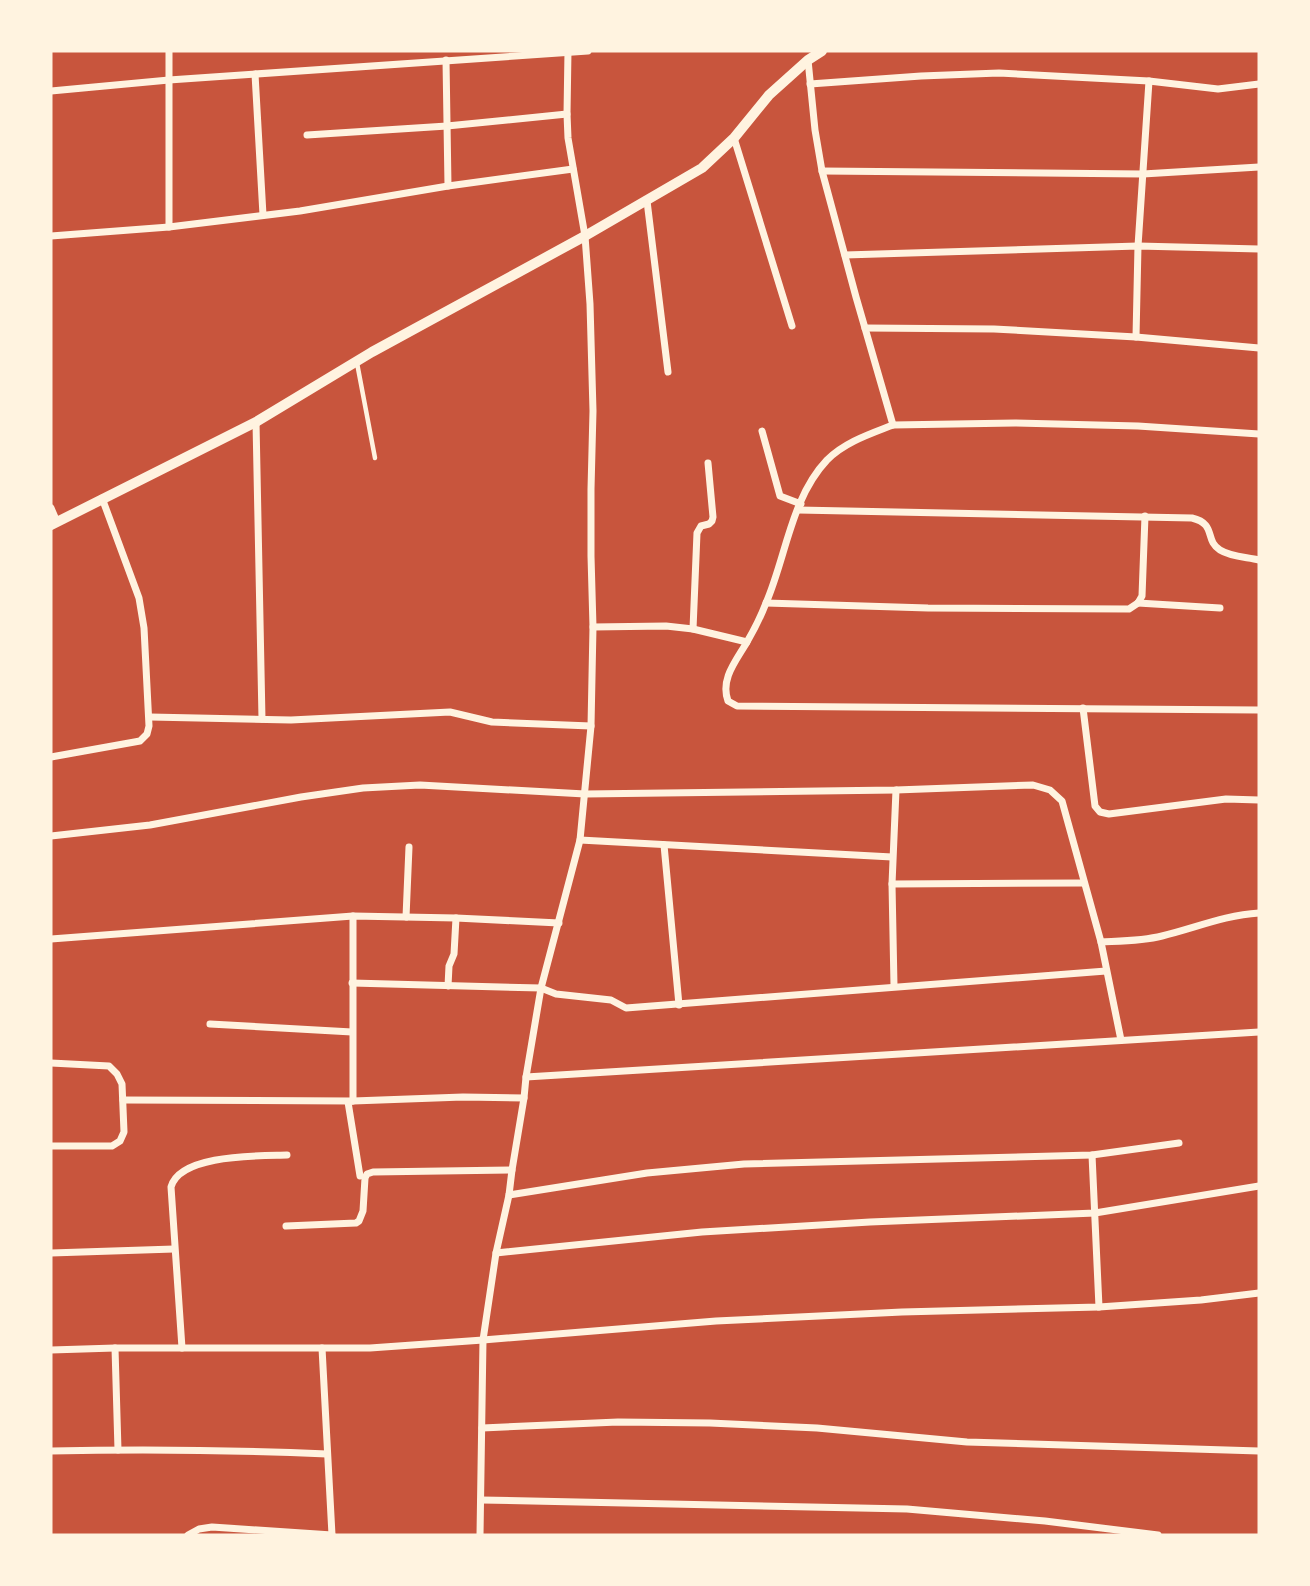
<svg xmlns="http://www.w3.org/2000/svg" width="1310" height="1586" font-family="'Titillium Web',sans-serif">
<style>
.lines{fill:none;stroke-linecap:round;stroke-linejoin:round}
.service{stroke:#fff3e0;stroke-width:4.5}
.minor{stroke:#fff3e0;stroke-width:7}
.tertiary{stroke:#fff3e0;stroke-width:10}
</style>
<rect width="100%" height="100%" fill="#c8553d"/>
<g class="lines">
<!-- service -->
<path class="service" d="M357,363L375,458"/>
<!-- minor -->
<g class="minor">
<path d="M446,60L448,186"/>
<path d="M808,60L815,130L822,171L856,297L893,425C870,434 845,442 827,460C791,498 786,557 766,603C761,616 754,630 747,642C736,661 720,679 728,701L737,706L1259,710"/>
<path d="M255,74L263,215"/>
<path d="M810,84L921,76L999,73L1149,81L1218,89L1259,84"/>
<path d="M51,91L169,80L588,51"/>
<path d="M307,135L447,126L567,114"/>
<path d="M734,138L792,326"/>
<path d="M822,171L1143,174L1259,167"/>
<path d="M647,201L668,372"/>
<path d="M169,227V51"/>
<path d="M51,236L169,227L300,211L448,186L573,169"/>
<path d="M845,255L1138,246L1259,249"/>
<path d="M865,328L994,329L1136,337L1259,348"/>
<path d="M1136,337L1138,246L1149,81"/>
<path d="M256,422L262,719"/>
<path d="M893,425L1015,423L1138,426L1259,434"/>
<path d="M762,431L780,496L801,504"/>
<path d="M51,508L57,522"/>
<path d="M798,510L1192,518C1217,524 1204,540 1220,550C1231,557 1247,557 1259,560"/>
<path d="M766,603L928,608L1129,609L1138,603L1142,596L1145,516"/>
<path d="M1138,603L1220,608"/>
<path d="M593,627L666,626L693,629L747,642"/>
<path d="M693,629L697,533L701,526L709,524L712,521L713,517L708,463"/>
<path d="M1083,708L1095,806L1100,812L1109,814L1226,799L1259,800"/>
<path d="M150,717L291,720L450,712L492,722L591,726"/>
<path d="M51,757L140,741L147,734L149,726L144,628L139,598L102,498"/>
<path d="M51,836L150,825L301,797L363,788L420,785L585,794L896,790L1033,785L1050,790L1062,801L1101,942L1121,1040"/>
<path d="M580,840L892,857"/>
<path d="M664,845L679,1005"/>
<path d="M892,884L1084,883"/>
<path d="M353,916V1101L348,1102L360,1176"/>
<path d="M406,917L409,847"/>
<path d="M51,939L353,916L456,918L559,923"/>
<path d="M1101,942C1122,941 1143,941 1162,936C1195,928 1225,915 1259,913"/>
<path d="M352,983L541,988L556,994L611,1000L626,1008L1106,971"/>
<path d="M448,986L449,966L454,954L456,918"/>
<path d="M894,986L892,884L896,790"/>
<path d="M210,1024L352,1032"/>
<path d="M51,1063L109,1066L117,1074L122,1084L124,1132L120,1141L112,1146H51"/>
<path d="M526,1077L1259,1032"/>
<path d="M123,1100L353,1101L463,1097L524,1098"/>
<path d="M1092,1155L1099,1307"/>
<path d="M509,1195L647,1173L744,1164L1092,1155L1179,1143"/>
<path d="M286,1226L356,1223L359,1221L363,1211L365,1178L367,1174L373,1172L512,1170"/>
<path d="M51,1253L174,1249"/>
<path d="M496,1253L702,1232L870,1222L1095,1213L1259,1186"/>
<path d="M115,1348L118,1450"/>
<path d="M182,1348L171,1187C180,1154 259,1156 287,1155"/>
<path d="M322,1348L332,1535"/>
<path d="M51,1350L115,1348H370L483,1340L716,1321L902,1312L1099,1307L1201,1300L1259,1293"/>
<path d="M482,1428L618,1422L710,1423L817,1428L967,1442L1259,1451"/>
<path d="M51,1451C143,1449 235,1450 327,1454"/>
<path d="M481,1500L907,1509L1045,1521L1158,1535"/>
<path d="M188,1535L199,1529L212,1527L332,1535"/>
<path d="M480,1535L483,1340L496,1253L509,1195L512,1170L524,1098L526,1077L541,988L580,840L591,726L593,627L591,556V489L593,411L590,304L585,236L568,138L567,114L568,51"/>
</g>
<!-- tertiary -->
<path class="tertiary" d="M51,525L256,422L372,352L585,236L702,168L734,138L769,95L808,60L822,51"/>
</g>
<!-- border -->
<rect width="1310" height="1586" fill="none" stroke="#fff3e0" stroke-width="105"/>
</svg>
